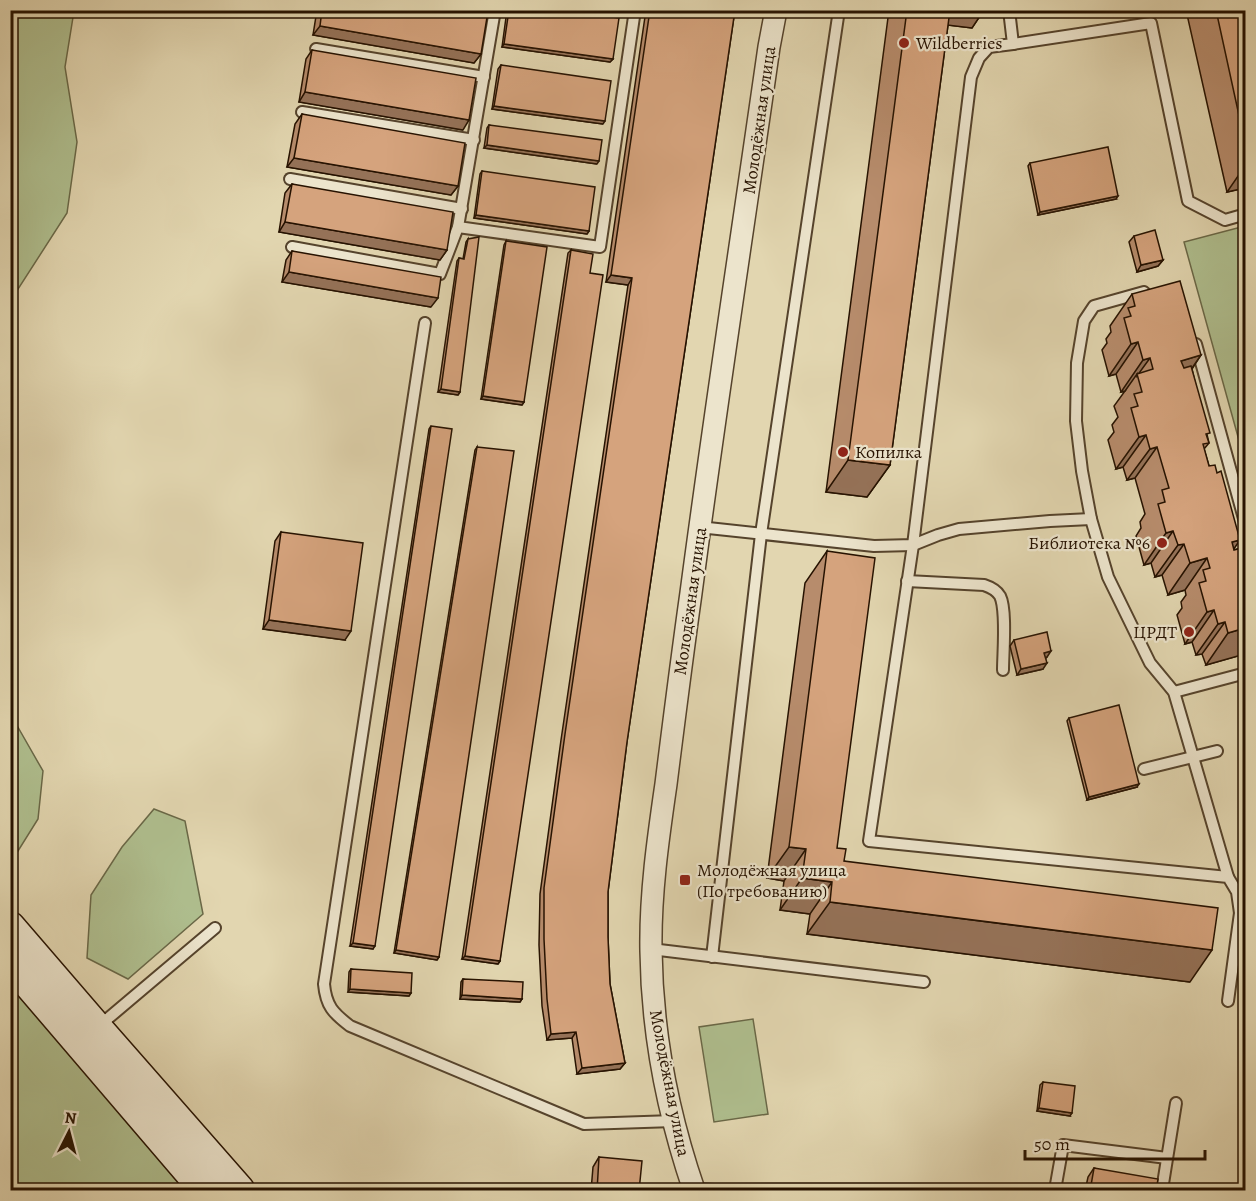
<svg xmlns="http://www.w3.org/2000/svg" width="1256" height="1201" font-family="Alegreya,serif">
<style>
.green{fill:#afbe8e;stroke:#6a6847;stroke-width:1.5}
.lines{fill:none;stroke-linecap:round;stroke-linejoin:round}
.lane-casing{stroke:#55432c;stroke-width:14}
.street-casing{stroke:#55432c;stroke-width:24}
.secondary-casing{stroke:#261200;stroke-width:33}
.lane{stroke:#ece4cc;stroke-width:10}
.street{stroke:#ece4cc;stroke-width:21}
.secondary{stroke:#ece4cc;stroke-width:30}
.wall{fill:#b78c6c;stroke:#261200;stroke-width:1.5}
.shaded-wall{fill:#957258;stroke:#261200;stroke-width:1.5}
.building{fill:#d5a37d;stroke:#261200;stroke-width:1.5}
.poi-dot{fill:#8f2418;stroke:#ece4cc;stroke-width:2}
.labels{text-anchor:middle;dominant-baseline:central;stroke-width:4.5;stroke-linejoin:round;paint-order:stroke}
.poi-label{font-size:18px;fill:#261200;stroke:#ece4cc;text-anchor:start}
.street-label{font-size:18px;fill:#261200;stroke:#ece4cc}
</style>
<rect width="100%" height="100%" fill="#e2d6b0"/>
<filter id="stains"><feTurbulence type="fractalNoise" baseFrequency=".00333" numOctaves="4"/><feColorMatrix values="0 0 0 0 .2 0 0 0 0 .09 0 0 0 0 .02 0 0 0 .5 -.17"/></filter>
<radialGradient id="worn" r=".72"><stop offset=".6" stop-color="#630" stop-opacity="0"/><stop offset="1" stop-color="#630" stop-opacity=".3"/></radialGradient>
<!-- green -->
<g class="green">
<path d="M11,10L74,11L65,67L77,142L67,213L11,300Z"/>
<path d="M1245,226H1246L1245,462L1184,242Z"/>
<path d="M11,715L43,771L38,819L18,851L11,838Z"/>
<path d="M154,809L185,821L203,914L128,979L87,958L91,895L122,847Z"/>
<path d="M11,981L190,1190H11Z"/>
<path d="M753,1019L768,1114L714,1122L699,1027Z"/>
</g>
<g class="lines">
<!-- lane casing -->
<g class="lane-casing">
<g id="lane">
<path d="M495,10L458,227L600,247L635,10"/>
<path d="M1009,10L1013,44L989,47L979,58L971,77L913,545L869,841L1228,877L1237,892L1240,913L1246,914"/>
<path d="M1013,44L1151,23L1188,201L1225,220L1246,214"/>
<path d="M316,49L484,77"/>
<path d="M302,112L474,140"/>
<path d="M290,179L462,209"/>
<path d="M292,247L440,274L458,227"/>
<path d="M1144,292L1094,306L1084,321L1077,363L1076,421L1082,471L1091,519L1108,577L1150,663L1174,692L1228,877"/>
<path d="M425,323L324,984C326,1006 333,1013 350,1026L584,1124L674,1121"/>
<path d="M1196,344L1246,526"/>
<path d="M699,527L874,546L913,545L938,535L959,529L1050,521L1091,519"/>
<path d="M907,581L984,585C990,587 997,591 1000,596C1007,610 1003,653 1003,670"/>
<path d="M1174,692L1246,673"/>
<path d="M1144,769L1217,751"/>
<path d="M651,949L924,982"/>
<path d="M712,957L761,534L839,10"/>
<path d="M1228,1001L1240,913"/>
<path d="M99,1026L215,928"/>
<path d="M694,1189L714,1190"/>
<path d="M1055,1190L1063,1145L1167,1158"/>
<path d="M1162,1190L1176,1103"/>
</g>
</g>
<!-- street casing -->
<g class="street-casing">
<path id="street" d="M694,1190C668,1114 652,1033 651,951C650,895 658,839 666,784C674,720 682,657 691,593C715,411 743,229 769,47L776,10"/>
</g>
<!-- secondary casing -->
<g class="secondary-casing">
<g id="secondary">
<path d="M10,927L97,1028L239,1190"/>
<path d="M10,962L205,1190"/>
</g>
</g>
<!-- lane -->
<use href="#lane" class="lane"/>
<!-- street -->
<use href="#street" class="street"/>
<!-- secondary -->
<use href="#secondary" class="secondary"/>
</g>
<!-- wall -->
<g class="wall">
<path d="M317,10H483L481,54L474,63L313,35Z"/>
<path d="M507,10H566L613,59L610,62L502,47Z"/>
<path d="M646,10H735L627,742L608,892V937L610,984L625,1063L620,1069L577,1074L572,1038L547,1040L542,1006L539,945L540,894L561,740L628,285L606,282Z"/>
<path d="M889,10H984L972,28L948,25L890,465L867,497L826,492Z"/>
<path d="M1186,10H1245V188L1227,192Z"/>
<path d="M312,50L463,130L299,102L306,59Z"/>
<path d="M501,65L603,124L492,109L498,69Z"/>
<path d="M302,114L458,186L451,195L287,167L295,124Z"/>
<path d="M489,125L597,164L484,148L487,128Z"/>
<path d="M1030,163L1116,199L1038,215L1028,166Z"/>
<path d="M482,171L589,231L587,234L474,218L480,174Z"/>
<path d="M292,184L447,250L440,260L279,232L285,193Z"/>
<path d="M1134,236L1163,260L1158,266L1137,272L1129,242Z"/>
<path d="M468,239L460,392L458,395L438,392L457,261L459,258L463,259L466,242Z"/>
<path d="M506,241L524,402L522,405L481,399L504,245Z"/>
<path d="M571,250L500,961L498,964L462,959L568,253Z"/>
<path d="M292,251L431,307L282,282L286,260Z"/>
<path d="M1132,294L1201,355L1192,369L1209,443L1204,449L1234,550L1245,547V654L1206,665L1202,654L1196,655L1192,642L1185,644L1177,615L1182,608L1181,602L1186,595L1185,590L1168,595L1162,575L1155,577L1151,563L1144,565L1136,536L1141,528L1140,522L1145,514L1135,478L1127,480L1123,467L1116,469L1108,440L1114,432L1112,425L1118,417L1114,406L1125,391L1121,392L1116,374L1109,376L1102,350L1107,343L1106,339L1111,332L1110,326Z"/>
<path d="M431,426L373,949L350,946L429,429Z"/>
<path d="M477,447L439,957L437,960L394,953L475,450Z"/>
<path d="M281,532L345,640L263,629L275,541Z"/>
<path d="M827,551L837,848L844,861L1190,982L807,934L810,914L780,910L784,881L767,878L805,583Z"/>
<path d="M1014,640L1047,657L1046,658L1043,669L1017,675L1010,646Z"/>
<path d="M1069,718L1137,787L1087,800L1067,721Z"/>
<path d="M351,969L411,993L409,996L348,992L349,972Z"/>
<path d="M463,979L522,999L520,1002L460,999L461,982Z"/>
<path d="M1043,1082L1070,1116L1037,1111L1040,1085Z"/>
<path d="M599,1157L639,1191H591L593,1167Z"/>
<path d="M1094,1168L1156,1191H1085L1088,1177Z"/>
</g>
<!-- shaded-wall -->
<g class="shaded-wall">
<path d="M939,10H984L972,28L930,23Z"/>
<path d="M320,26L481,54L474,63L313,35Z"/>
<path d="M504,44L613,59L610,62L502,47Z"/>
<path d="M305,92L469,120L463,130L299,102Z"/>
<path d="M494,106L605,121L603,124L492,109Z"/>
<path d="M487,145L599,161L597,164L484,148Z"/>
<path d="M294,158L458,186L451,195L287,167Z"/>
<path d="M1245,166V188L1227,192Z"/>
<path d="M1118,196L1116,199L1038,215L1040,212Z"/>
<path d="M476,215L589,231L587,234L474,218Z"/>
<path d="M285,222L447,250L440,260L279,232Z"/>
<path d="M1163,260L1158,266L1137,272L1141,265Z"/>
<path d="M289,272L438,298L431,307L282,282Z"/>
<path d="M611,275L632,278L628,285L606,282Z"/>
<path d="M1138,342L1116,374L1109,376L1131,344Z"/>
<path d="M1201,355L1179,387L1181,361Z"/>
<path d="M1150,358L1137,376V374L1125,391L1121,392L1143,360Z"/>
<path d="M441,389L460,392L458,395L438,392Z"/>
<path d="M483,396L524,402L522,405L481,399Z"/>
<path d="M1146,435L1123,467L1116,469L1139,437Z"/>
<path d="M1157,447L1135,478L1127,480L1150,449Z"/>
<path d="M848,460L890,465L867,497L826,492Z"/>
<path d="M1173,531L1151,563L1144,565L1166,533Z"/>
<path d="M1240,540L1218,572L1232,542Z"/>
<path d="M1184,544L1162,575L1155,577L1178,545Z"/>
<path d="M1207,558L1185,590L1168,595L1190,563Z"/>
<path d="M1214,610L1192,642L1185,644L1207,612Z"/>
<path d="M269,620L351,631L345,640L263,629Z"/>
<path d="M1225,622L1202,654L1196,655L1218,624Z"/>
<path d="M1245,628V654L1206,665L1228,633Z"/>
<path d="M1051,651L1047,657L1040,659L1044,653Z"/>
<path d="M1047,663L1043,669L1017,675L1021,669Z"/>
<path d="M1139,784L1137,787L1087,800L1089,797Z"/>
<path d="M789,847L806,849L784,881L767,878Z"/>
<path d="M802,878L832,882L810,914L780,910Z"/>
<path d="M830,902L1212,950L1190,982L807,934Z"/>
<path d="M353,943L375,946L373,949L350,946Z"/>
<path d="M396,950L439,957L437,960L394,953Z"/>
<path d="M465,956L500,961L498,964L462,959Z"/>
<path d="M350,989L411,993L409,996L348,992Z"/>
<path d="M462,995L522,999L520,1002L460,999Z"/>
<path d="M576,1032L572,1038L547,1040L551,1034Z"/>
<path d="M625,1063L620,1069L577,1074L582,1068Z"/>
<path d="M1039,1108L1072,1113L1070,1116L1037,1111Z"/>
</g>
<!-- building -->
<g class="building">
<path d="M322,10H483L488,11L481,54L320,26Z"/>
<path d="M509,10H566L619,18L613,59L504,44Z"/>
<path d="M650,10H735L627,742L608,892V937L610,984L625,1063L582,1068L576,1032L551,1034L547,999L544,939V888L565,734L632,278L611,275Z"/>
<path d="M907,10H950L890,465L848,460Z"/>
<path d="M1216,10H1245V143Z"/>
<path d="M312,50L476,78L469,120L305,92Z"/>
<path d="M501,65L611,81L605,121L494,106Z"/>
<path d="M302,114L465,143L458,186L294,158Z"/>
<path d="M489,125L602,140L599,161L487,145Z"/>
<path d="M1108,147L1118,196L1040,212L1030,163Z"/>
<path d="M482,171L595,187L589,231L476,215Z"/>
<path d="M292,184L453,212L447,250L285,222Z"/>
<path d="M1155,230L1163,260L1141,265L1134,236Z"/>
<path d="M479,237L460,392L441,389L459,258L464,259L468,239Z"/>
<path d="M506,241L547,247L524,402L483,396Z"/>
<path d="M571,250L593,254L590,273L603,275L500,961L465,956Z"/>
<path d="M292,251L441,277L438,298L289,272Z"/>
<path d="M1180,281L1201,355L1181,361L1184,368L1191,366L1210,433L1206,434L1209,443L1203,444L1209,466L1215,465L1217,473L1221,471L1240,540L1232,542L1234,550L1245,547V628L1228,633L1225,622L1218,624L1214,610L1207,612L1199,583L1206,581L1203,570L1210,568L1207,558L1190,563L1184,544L1178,545L1173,531L1166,533L1158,504L1165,502L1162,490L1169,488L1157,447L1150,449L1146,435L1139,437L1131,408L1138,406L1134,394L1142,392L1137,374L1153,369L1150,358L1143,360L1138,342L1131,344L1124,318L1131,316L1128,308L1135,306L1132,294Z"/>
<path d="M431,426L452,429L375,946L353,943Z"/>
<path d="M477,447L514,451L439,957L396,950Z"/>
<path d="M281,532L363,543L351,631L269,620Z"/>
<path d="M827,551L875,558L837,848L846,849L844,861L1218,908L1212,950L830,902L832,882L802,878L806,849L789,847Z"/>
<path d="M1047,632L1051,651L1044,653L1047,663L1021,669L1014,640Z"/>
<path d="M1119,705L1139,784L1089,797L1069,718Z"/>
<path d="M351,969L412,973L411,993L350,989Z"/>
<path d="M463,979L523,982L522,999L462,995Z"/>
<path d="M1043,1082L1075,1086L1072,1113L1039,1108Z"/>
<path d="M599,1157L642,1161L639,1191H597Z"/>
<path d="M1094,1168L1158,1179L1156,1191H1090Z"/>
</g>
<!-- markers -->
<g class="poi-dot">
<circle cx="904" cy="43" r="6"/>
<circle cx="843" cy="452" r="6"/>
<circle cx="1162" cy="543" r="6"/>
<circle cx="1189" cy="632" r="6"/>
<rect x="679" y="874" width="12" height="12" rx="3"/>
</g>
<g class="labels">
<!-- poi labels -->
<g class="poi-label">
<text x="916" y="43">Wildberries</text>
<text x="855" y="452">Копилка</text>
<text x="1150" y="543" text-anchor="end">Библиотека №6</text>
<text x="1177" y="632" text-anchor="end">ЦРДТ</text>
<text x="697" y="870">Молодёжная улица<tspan x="697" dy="21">(По требованию)</tspan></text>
</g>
<!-- street labels -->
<g class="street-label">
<text transform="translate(759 120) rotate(-82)">Молодёжная улица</text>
<text transform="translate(690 601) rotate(-82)">Молодёжная улица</text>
<text transform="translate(670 1083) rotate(79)">Молодёжная улица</text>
</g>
</g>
<!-- margin -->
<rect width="1256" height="1201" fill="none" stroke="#e2d6b0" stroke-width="36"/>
<rect x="12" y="12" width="1232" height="1177" fill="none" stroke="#261200" stroke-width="3"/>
<rect x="18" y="18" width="1220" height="1165" fill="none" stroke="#261200" stroke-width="1.5"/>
<!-- north arrow -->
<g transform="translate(69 1132) rotate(6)" stroke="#ece4cc" stroke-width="4.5" paint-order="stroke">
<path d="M0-4.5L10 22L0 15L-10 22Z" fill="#261200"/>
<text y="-9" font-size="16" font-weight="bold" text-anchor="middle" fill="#261200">N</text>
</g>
<!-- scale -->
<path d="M1025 1150v9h180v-9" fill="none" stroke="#261200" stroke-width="3"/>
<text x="1034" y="1150" font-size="18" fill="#261200" stroke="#ece4cc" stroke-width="4.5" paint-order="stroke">50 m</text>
<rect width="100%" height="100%" filter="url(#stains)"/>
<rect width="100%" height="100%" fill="url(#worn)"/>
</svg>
